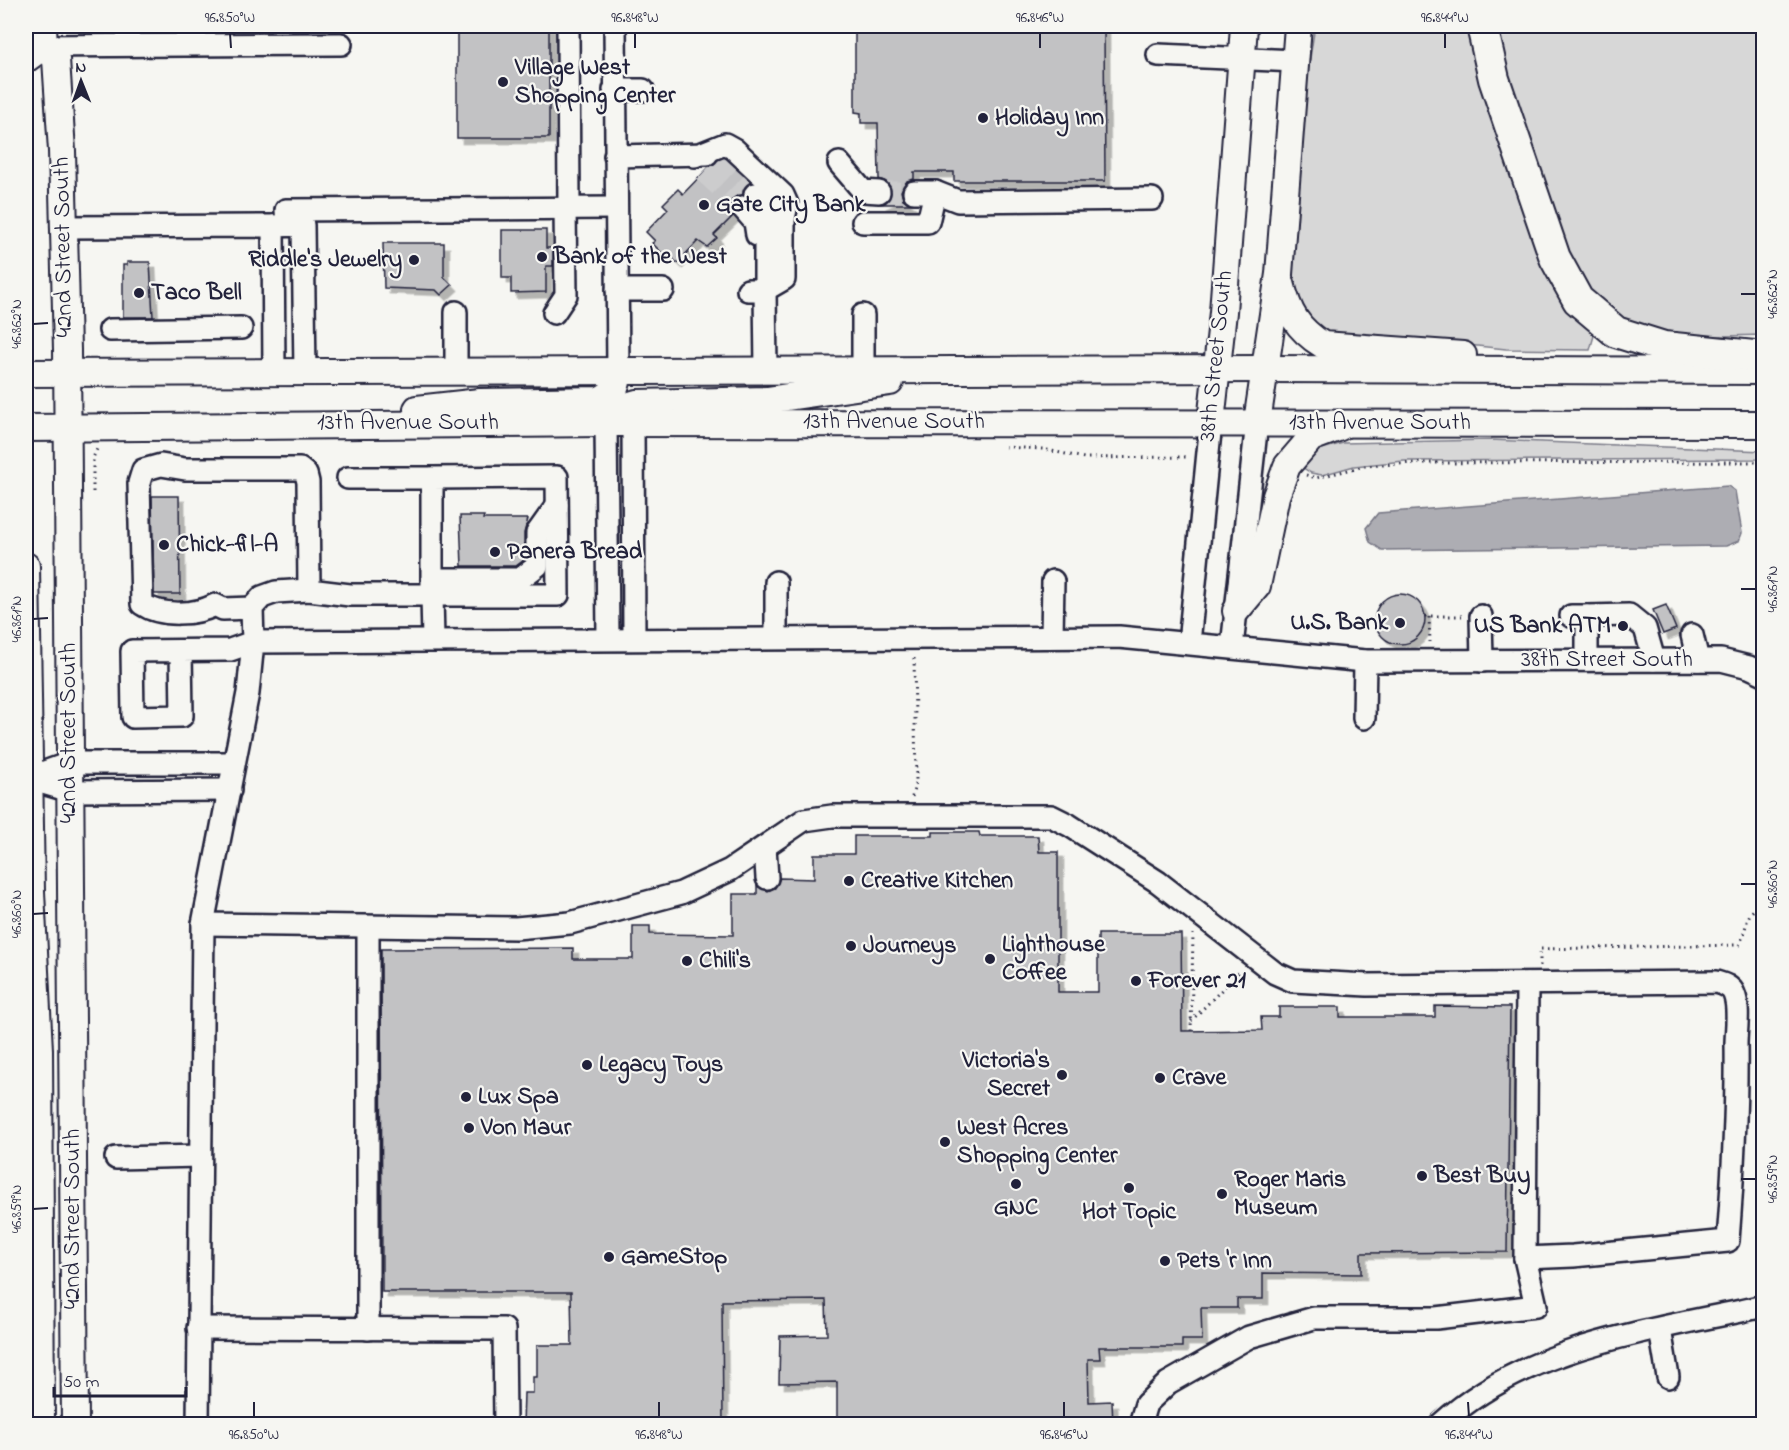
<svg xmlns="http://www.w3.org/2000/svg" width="1789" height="1450" font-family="'Indie Flower',sans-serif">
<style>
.green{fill:#d7d7d7;stroke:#7c7c89;stroke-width:1.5}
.water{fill:#adadb3;stroke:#757583;stroke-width:1.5}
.building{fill:#c2c2c4;stroke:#22223b;stroke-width:1.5;filter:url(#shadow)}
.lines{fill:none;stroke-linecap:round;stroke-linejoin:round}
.minor-tunnel{stroke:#cccccd;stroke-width:21;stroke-dasharray:21 10;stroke-linecap:butt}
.minor-casing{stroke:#22223b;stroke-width:26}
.major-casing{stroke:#22223b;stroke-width:30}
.highway-casing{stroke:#22223b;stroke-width:34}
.path{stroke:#22223b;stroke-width:3;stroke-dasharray:1.5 4.5;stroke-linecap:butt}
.minor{stroke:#f6f6f2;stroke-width:21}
.major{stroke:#f6f6f2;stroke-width:26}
.highway{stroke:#f6f6f2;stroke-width:30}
.ticks{fill:none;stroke:#22223b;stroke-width:2}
.poi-dot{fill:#22223b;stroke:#f6f6f2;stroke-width:2}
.labels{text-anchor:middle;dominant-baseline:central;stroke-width:4.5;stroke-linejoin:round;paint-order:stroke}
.poi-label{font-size:24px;font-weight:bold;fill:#22223b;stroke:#f6f6f2;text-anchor:start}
.street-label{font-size:24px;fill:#22223b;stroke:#f6f6f2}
.neatline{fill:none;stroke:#22223b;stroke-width:2}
.ticks-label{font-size:15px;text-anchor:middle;fill:#22223b}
</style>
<defs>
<filter id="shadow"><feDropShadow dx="5.5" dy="5.5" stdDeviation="0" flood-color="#0004"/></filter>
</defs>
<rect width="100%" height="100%" fill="#f6f6f2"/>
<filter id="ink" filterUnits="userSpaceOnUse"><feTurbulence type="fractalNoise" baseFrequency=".0167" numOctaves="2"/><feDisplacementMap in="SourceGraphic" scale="12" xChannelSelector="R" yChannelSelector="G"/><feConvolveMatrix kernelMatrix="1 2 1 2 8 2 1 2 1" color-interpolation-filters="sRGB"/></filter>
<g filter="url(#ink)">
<!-- green -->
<g class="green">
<path d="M1315,26H1470L1595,332L1590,350L1506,349L1420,340L1334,337L1315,328L1292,291L1291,269L1304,97Z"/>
<path d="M1493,26H1763V335C1702,336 1626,345 1585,287C1579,277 1574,265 1568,255Z"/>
<path d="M1490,440L1764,451L1763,459L1404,461L1354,466L1322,475L1311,473L1302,467L1315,451L1343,443Z"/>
</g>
<!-- water -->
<path class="water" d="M1728,486L1735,491L1742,533L1739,541L1726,546L1382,550L1370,542L1366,528L1378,513Z"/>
<!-- building -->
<g class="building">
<rect x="457" y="26" width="92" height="112"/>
<path d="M855,26H1104L1105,181H954V172H914V179L907,181L901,191L903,199L912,204H880L889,200L892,192L886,182L879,179L878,123H861V113L855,112Z"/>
<path d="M724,158L751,182L746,185L743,195L734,197L730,202V210L733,216L714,235L717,238L707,247L698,241L677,263L669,255L667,258L652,243L655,241L646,232L668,209L663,204L678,189L683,194L710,166Z"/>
<path d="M502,230H546V248H553V266H546V292L511,293V278H502Z"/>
<path d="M383,243H444V277L452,285L441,295L436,290L384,288Z"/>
<path d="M127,262H150L153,317H123V265H127Z"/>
<path d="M152,496H179L180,594H154Z"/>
<path d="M460,516H484L483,519H528L524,533V560L516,566H462Z"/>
<circle cx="1400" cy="619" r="25"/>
<path d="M1666,605L1676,629L1663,634L1653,610Z"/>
<path d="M933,832H979L980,836H1038L1039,852H1058V992H1098V934H1181L1182,1031L1262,1030L1261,1017H1279V1007H1340V1017H1435V1006L1510,1007L1507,1252L1361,1253V1274L1263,1273V1299H1237V1308H1201L1202,1340H1182V1347H1099L1100,1359H1088L1089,1402L1112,1401L1113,1425H837V1382L779,1383L780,1336L827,1335L826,1300L722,1301L723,1425H523L524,1393H533V1377H537V1345H572L571,1292H382L381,949L573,948V959H633V926H650V934L733,935V894H757V886L768,891L775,888L780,878L814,879V854H854V836H933Z"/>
</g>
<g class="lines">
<!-- minor-tunnel -->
<g class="minor-tunnel">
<path d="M717,159L755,194"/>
<path d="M704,172L742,207"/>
<path d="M879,192H914"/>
</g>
<!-- minor casing -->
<g class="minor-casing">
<g id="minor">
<path d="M568,26L569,208"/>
<path d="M615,26L618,371"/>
<path d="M35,46L341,44"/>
<path d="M1158,55L1295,61"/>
<path d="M614,90H643"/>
<path d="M615,156L707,154"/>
<path d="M695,156L725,144L734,149L783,195L787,204L784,219"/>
<path d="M839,163L863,191L879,192"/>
<path d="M914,192H935L958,201L1152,199"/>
<path d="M755,194L771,212L775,230"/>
<path d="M742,207L755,222L757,235"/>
<path d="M760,214L765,229V290"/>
<path d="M863,222H928L935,192"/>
<path d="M287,225L286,210L615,208"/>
<path d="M273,226L303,225L305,373"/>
<path d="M64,227L273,226L274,372"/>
<path d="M617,290H663"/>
<path d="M748,290H765L766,370"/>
<path d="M765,290L784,279V219L779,207"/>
<path d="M456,312V372"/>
<path d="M554,313L566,295L565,208"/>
<path d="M110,330L241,328"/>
<path d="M863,370V315"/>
<path d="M606,423L608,639"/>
<path d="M633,423L634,639"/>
<path d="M557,477L558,595H432V478Z"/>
<path d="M348,478H432"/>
<path d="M432,579H520L537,566V533L557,505"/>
<path d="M776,582V637"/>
<path d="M252,608L223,609L215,605C196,615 161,617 142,604L139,483L143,470L161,465L185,469H300L306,474L308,482L309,590"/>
<path d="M1481,616L1482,661"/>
<path d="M1571,616H1587V660"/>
<path d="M1587,616L1629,615L1645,628L1654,660"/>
<path d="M1692,635L1698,660"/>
<path d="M1052,636L1053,581"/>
<path d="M1189,643L1211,422"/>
<path d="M1232,647L1257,422"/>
<path d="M181,651L182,716L133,717L132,651L230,650L253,642L252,608L262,597L276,592L309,590L350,595H432L433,640"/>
<path d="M1364,718L1365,661"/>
<path d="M26,778L70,791L230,790"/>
<path d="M28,778L70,763H234"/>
<path d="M765,847L767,878"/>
<path d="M203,924L516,928L570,923L681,893L730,870L804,820L832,816H1051L1069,825L1158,882L1275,973L1293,981L1367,985L1716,982C1723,984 1731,986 1734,994C1740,1008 1736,1030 1736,1044C1737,1110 1733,1175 1728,1241L1573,1256L1525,1258"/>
<path d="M368,927V1329"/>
<path d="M116,1158L200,1156"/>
<path d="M198,1328L504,1329L505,1424"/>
<path d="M1660,1329L1668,1377"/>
<path d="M198,1424L203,924L248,693L253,642L1119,637L1365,661L1721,660L1749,667L1764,674"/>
<path d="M1140,1424L1146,1404L1168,1383L1249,1337L1314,1318H1436L1536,1306L1525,1258L1527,984"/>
<path d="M1441,1424C1528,1344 1652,1331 1764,1306"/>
</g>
</g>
<!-- major casing -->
<g class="major-casing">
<g id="major">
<path d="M43,26L44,46L56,59L62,151L67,350L75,1424"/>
<path d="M26,59L44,46"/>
<path d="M1281,283C1288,312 1297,329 1323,345L1463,355"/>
<path d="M26,373L1265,369L1764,371"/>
<path d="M417,409L480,402L599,400C614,393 618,388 618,371"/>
<path d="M1211,422L1223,312L1244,26"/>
<path d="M1257,422L1279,274L1298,26"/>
<path d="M606,423L624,407L637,403L767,400L890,382"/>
<path d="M26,428L606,423L1764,424"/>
<path d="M26,566L31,892L39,1050L41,1424"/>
<path d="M1236,611L1257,586L1276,496L1287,466L1311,438L1340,427"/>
</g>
</g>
<!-- highway casing -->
<g class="highway-casing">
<path id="highway" d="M1482,26L1494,79L1555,258L1578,300L1616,332L1664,347L1764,357"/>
</g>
<!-- path -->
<g class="path">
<path d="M1005,447L1043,449L1084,458L1189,457"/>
<path d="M1306,475L1316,478L1365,466L1415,463L1764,462"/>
<path d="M93,492V458L97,449"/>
<path d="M1425,616H1462"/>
<path d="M1429,617L1430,642"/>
<path d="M912,797L916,781L914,656"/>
<path d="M1540,966V949L1739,945C1749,928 1743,910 1764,905"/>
<path d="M1191,1021L1241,970"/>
<path d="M1191,1031L1193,934"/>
</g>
<!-- minor -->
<use href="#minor" class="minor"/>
<!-- major -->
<use href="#major" class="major"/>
<!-- highway -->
<use href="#highway" class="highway"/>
</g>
</g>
<!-- ticks -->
<path class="ticks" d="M230,33L231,48M635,33V48M1040,33V48M1445,33V48M1741,294H1756M33,324L48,323M1741,589H1756M33,619L48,618M1741,884H1756M33,914L48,913M1741,1179H1756M33,1209L48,1208M254,1402V1417M659,1402V1417M1064,1402V1417M1468,1402L1469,1417"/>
<!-- markers -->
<g class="poi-dot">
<circle cx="503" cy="82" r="6"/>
<circle cx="983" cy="118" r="6"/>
<circle cx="704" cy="205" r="6"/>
<circle cx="542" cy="257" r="6"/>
<circle cx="414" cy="260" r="6"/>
<circle cx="139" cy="293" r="6"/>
<circle cx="164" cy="545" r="6"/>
<circle cx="495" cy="552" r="6"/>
<circle cx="1400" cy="623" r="6"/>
<circle cx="1623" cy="626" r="6"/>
<circle cx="849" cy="881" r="6"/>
<circle cx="851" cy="946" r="6"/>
<circle cx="990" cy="959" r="6"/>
<circle cx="687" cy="961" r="6"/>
<circle cx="1136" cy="981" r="6"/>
<circle cx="587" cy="1065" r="6"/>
<circle cx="1062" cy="1075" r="6"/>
<circle cx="1160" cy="1078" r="6"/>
<circle cx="466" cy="1097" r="6"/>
<circle cx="469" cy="1128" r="6"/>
<circle cx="945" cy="1142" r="6"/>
<circle cx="1422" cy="1176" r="6"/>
<circle cx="1016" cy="1184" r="6"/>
<circle cx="1129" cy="1188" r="6"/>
<circle cx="1222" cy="1194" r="6"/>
<circle cx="609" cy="1257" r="6"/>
<circle cx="1165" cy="1261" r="6"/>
</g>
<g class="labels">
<!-- poi labels -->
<g class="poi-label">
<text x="515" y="68">Village West<tspan x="515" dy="28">Shopping Center</tspan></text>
<text x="995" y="118">Holiday Inn</text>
<text x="716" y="205">Gate City Bank</text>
<text x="554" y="257">Bank of the West</text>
<text x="402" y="260" text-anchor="end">Riddle's Jewelry</text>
<text x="151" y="293">Taco Bell</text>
<text x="176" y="545">Chick-fil-A</text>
<text x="507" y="552">Panera Bread</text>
<text x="1388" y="623" text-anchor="end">U.S. Bank</text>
<text x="1611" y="626" text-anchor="end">US Bank ATM</text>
<text x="861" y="881">Creative Kitchen</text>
<text x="1002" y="945">Lighthouse<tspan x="1002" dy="28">Coffee</tspan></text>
<text x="863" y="946">Journeys</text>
<text x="699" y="961">Chili's</text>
<text x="1148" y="981">Forever 21</text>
<text x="1050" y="1061" text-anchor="end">Victoria's<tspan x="1050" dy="28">Secret</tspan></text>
<text x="599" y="1065">Legacy Toys</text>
<text x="1172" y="1078">Crave</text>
<text x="478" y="1097">Lux Spa</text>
<text x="481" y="1128">Von Maur</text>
<text x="957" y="1128">West Acres<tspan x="957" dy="28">Shopping Center</tspan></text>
<text x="1434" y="1176">Best Buy</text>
<text x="1234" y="1180">Roger Maris<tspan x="1234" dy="28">Museum</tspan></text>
<text x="1016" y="1208" text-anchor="middle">GNC</text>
<text x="1129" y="1212" text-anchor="middle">Hot Topic</text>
<text x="621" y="1257">GameStop</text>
<text x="1177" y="1261">Pets 'r Inn</text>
</g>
<!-- street labels -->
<g class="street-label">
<text transform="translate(64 247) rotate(-91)">42nd Street South</text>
<text transform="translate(1217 356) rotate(-84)">38th Street South</text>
<text x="894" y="422">13th Avenue South</text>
<text x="408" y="423">13th Avenue South</text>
<text x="1380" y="423">13th Avenue South</text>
<text x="1607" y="660">38th Street South</text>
<text transform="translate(69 733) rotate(-90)">42nd Street South</text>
<text transform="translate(73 1219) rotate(-90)">42nd Street South</text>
</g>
</g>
<!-- margin -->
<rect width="1789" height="1450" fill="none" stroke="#f6f6f2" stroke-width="66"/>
<!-- north arrow -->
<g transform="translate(81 81) rotate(359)" stroke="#f6f6f2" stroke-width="4.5" paint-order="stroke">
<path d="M0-4.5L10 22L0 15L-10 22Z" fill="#22223b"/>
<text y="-9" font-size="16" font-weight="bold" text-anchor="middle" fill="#22223b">N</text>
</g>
<!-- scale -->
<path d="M54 1387v9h132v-9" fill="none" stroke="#22223b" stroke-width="3"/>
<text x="63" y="1387" font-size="18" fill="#22223b" stroke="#f6f6f2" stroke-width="4.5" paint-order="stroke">50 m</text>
<rect x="33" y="33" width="1723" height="1384" class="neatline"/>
<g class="ticks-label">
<text x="230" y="22">96.850°W</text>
<text x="635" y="22">96.848°W</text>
<text x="1040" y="22">96.846°W</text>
<text x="1445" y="22">96.844°W</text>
<text transform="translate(1772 294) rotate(-90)" y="5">46.862°N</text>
<text transform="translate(16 324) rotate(-90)" y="5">46.862°N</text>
<text transform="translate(1772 589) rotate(-90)" y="5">46.861°N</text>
<text transform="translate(16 619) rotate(-90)" y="5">46.861°N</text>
<text transform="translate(1772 884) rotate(-90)" y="5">46.860°N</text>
<text transform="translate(16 914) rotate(-90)" y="5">46.860°N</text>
<text transform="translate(1772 1179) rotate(-90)" y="5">46.859°N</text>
<text transform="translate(16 1209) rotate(-90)" y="5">46.859°N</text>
<text x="254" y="1439">96.850°W</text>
<text x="659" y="1439">96.848°W</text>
<text x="1064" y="1439">96.846°W</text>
<text x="1469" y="1439">96.844°W</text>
</g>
</svg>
